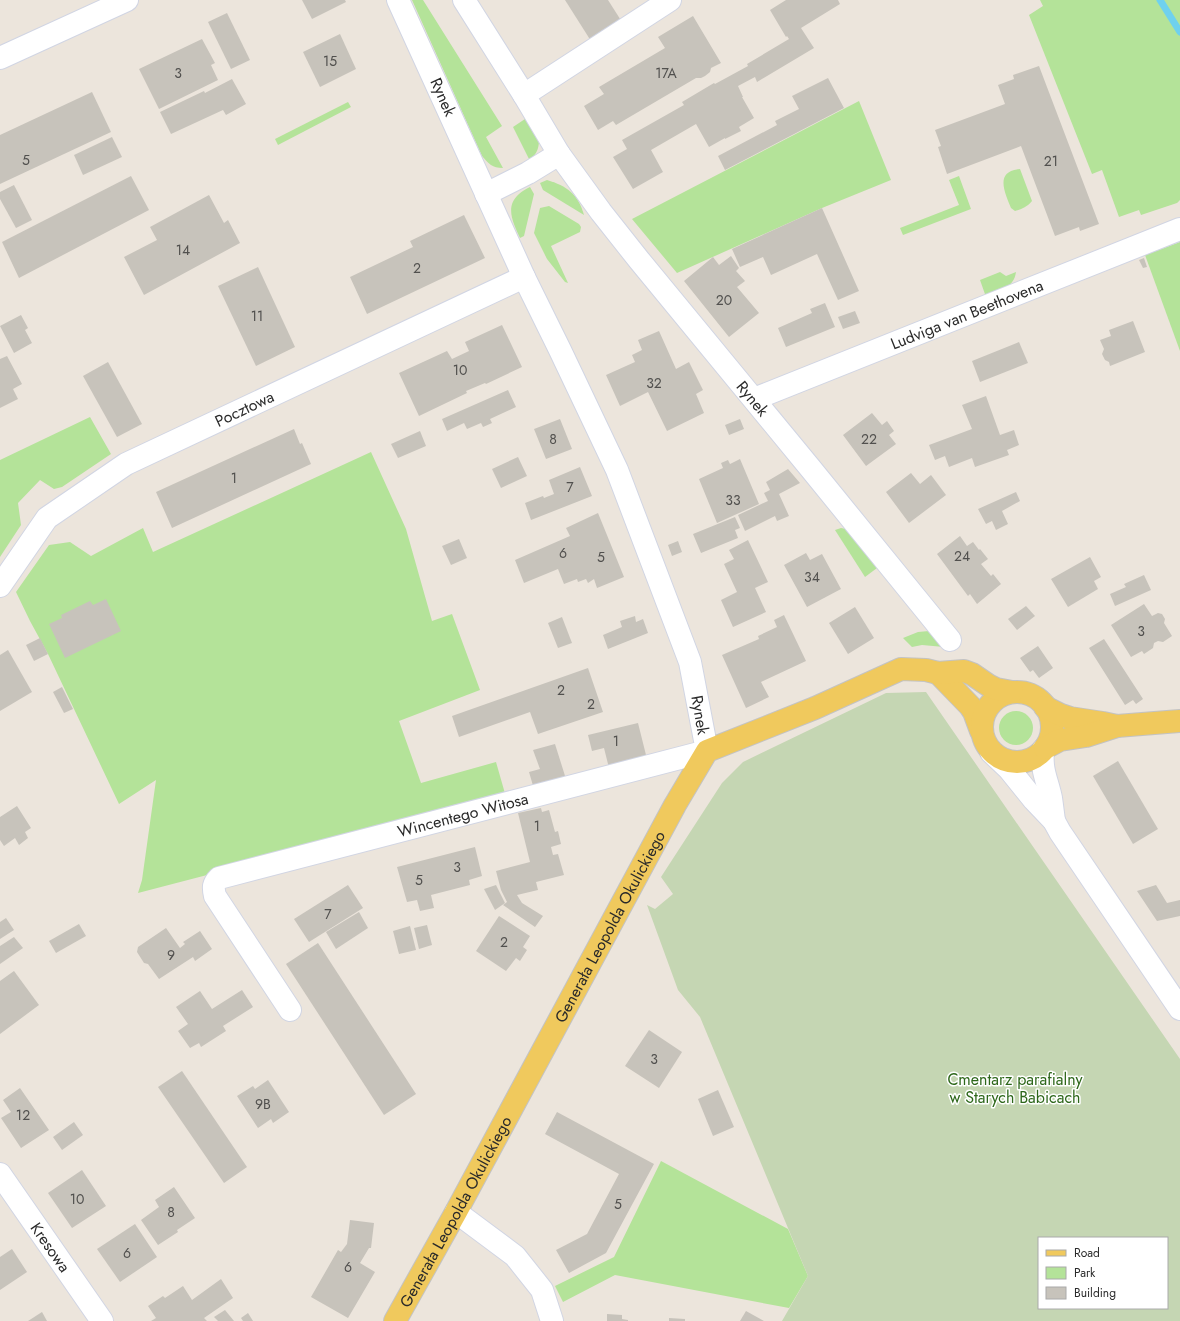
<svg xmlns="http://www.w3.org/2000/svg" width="1180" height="1321" font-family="Jost,sans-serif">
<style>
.green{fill:#b4e399}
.cemetery{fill:#c5d6b3;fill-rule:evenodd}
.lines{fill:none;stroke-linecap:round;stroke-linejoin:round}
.stream{stroke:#6fd1ee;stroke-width:7}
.building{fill:#c7c3bb}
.minor-casing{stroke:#d1d5e3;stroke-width:24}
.major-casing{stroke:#c3c3c3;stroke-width:24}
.minor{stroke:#fff;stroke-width:22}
.major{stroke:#f0c95d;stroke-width:22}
.labels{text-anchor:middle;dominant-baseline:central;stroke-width:3;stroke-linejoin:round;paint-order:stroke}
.number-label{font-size:14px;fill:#51504e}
.street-label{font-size:16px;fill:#2a2a2a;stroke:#fff}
.park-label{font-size:16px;fill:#2d671a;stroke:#fff}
</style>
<rect width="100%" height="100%" fill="#ece5dc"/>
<!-- green -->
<g class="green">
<path d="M412,0H423L502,126L486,137L503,168C492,168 489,164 482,156Z"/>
<path d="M1040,0H1180V200L1177,203L1141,215L1139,210L1119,217L1102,170L1092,174L1029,15L1043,6Z"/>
<path d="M859,101L891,180L822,208L677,273L632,219Z"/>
<path d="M348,102L351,107L278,145L275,139Z"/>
<path d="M528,117C531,122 535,126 537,131C541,141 539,155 529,159L513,127Z"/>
<path d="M1020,169L1032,201C1027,207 1022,209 1015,211L1011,208C1005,193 994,171 1020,169Z"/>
<path d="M959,176L971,209L903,235L900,228L959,205L949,180Z"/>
<path d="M547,180C567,186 578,194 584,215L543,190L540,183Z"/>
<path d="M530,187L534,194L524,236L520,238C514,224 504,207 519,194C522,191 526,189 530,187Z"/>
<path d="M549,206L579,224L581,227L580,232L551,246L568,283L565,282L547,259L534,233L540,208Z"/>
<path d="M1180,242V351L1145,255Z"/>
<path d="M1000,272L1006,276L1016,272C1014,288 999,291 986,297L980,280Z"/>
<path d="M90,417L111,454L62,487L54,489L40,480L18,503L21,525L0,557V460Z"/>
<path d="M371,452L406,529L432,621L452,614L480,690L399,721L421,783L496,762L506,797L138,893L142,880L156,780L119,804L48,654L30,621L16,592L49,545L70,542L91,556L143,528L153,552Z"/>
<path d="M841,528L846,529L875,563L877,568L865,577L835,530Z"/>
<path d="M929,631L944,647L922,645L912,647L903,638L918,632Z"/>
<circle cx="1016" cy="728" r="17"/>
<path d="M661,1161L788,1229L808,1276L789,1308L615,1275L563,1302L555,1286L614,1257Z"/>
</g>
<!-- cemetery -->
<path class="cemetery" d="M926,692L1180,1059V1321H782L808,1276L700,1017L678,990L647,905L655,909L673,894L661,877L722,783L743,762L886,693ZM1039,1238H1167V1308H1039Z"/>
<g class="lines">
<!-- stream -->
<path class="stream" d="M1160,0L1180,32"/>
</g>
<!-- building -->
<g class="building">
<path d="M302,0H345L346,2L312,19Z"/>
<path d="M565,0H608L622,22L591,41Z"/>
<path d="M786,0H838L840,4L801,28L814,48L757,82L755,77L738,86L743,97H742L754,118L739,127L741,131L725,139V138L709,147L696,124L651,150L663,172L633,189L613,157L627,149L622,140L684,105L682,102L714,83L715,84L748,66L747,64L789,39L787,36L786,37L770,10Z"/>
<path d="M227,13L250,60L231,69L208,22Z"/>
<path d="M693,16L721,63L711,68L710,72L705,76L701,78H696L616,125L613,121L598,130L584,106L604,94L599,87L665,48L658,37Z"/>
<path d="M340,34L356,69L320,87L303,52Z"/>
<path d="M202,39L215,63L211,65L218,80L159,109L139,69Z"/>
<path d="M1039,66L1099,224L1080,231L1079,227L1055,236L1021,146L947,174L938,147L941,146L935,130L1005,104L998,85L1014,79L1013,75Z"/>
<path d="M828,78L844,108L725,170L718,156L777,125L775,121L799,109L792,96Z"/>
<path d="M232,79L246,104L226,115L223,110L171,134L160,112L204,91L205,93Z"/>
<path d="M92,92L111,132L0,184V135Z"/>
<path d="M112,137L122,157L83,175L74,155Z"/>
<path d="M131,176L149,210L19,278L2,242Z"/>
<path d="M14,185L32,220L16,228L0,199V192Z"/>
<path d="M209,195L224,223L228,220L240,243L144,295L124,257L157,240L150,227Z"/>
<path d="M822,208L859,291L838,300L817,254L771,275L763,257L740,267L732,249Z"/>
<path d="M464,215L485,258L367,314L350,277L413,247L410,241Z"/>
<path d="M731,256L739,268L736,271L745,281L737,287L759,313L729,337L684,281L713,257L719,265Z"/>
<path d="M1144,258L1147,267L1143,268L1139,260Z"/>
<path d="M258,267L295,347L256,366L218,286Z"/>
<path d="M825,303L835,327L786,347L778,328L812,313L810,309Z"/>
<path d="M855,311L860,323L843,329L838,317Z"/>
<path d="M21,315L28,328L25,330L32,343L14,353L0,326Z"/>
<path d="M1133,321L1145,352L1110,366L1109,362L1105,360L1102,354L1104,349L1100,340L1111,336L1109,330Z"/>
<path d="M502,325L522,367L486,384L485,383L466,391L467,393L419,416L399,373L447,351L452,359L469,351L465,342Z"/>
<path d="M659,331L676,369L689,362L703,390L696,394L704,413L667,431L648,392L620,406L606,375L635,362L632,355L642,350L638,340Z"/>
<path d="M1019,342L1028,363L980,382L972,361Z"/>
<path d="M7,356L22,384L13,389L18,399L0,408V359Z"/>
<path d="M108,362L142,424L117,437L83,376Z"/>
<path d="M508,390L516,407L490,419L492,423L483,427L481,423L467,429L464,423L447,431L442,419Z"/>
<path d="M986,396L1000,435L1014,430L1019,445L1007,450L1009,455L975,467L972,458L949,467L945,456L935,460L929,445L972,429L962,405Z"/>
<path d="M872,413L882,425L887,421L894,431L889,435L896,444L866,466L843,435Z"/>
<path d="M560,419L572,449L546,459L534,429Z"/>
<path d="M740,419L744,429L729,435L725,425Z"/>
<path d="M294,429L300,444L302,443L311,464L172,528L156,492Z"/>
<path d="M420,431L426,446L398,458L391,444Z"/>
<path d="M518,457L527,476L501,488L492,469Z"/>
<path d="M740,459L759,504L717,523L699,479L723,468L721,463L728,460L730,464Z"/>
<path d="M580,467L592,496L531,520L525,503L543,496L544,498L554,494L549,480Z"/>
<path d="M788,469L800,483L779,494L789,516L777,521L775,516L745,531L738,515L768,501L764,493L770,490L766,482Z"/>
<path d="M911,473L920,484L931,475L946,495L909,523L886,492Z"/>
<path d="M1016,492L1020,501L1002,511L1008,524L996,530L992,521L986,524L978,509Z"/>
<path d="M598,513L624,577L597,588L594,579L588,583L586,579L578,582L577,579L564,584L558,569L524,583L515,560L570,536L566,528Z"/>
<path d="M735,517L740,528L735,530L738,538L701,553L693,534Z"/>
<path d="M960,536L967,546L973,542L979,550L980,549L988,559L981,564L991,576L993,574L1001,584L977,604L970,594L968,596L937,554Z"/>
<path d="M459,539L467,558L451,565L442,546Z"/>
<path d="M748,540L768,582L755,588L766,612L733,627L721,600L737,592L724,564L734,559L729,550Z"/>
<path d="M678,541L682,552L672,556L668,545Z"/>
<path d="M806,553L810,560L822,554L841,589L807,607L784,565Z"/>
<path d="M1090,557L1101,577L1094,581L1098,589L1068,607L1051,579Z"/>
<path d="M1144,575L1151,590L1115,606L1110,594L1126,587L1124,584Z"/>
<path d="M106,599L121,631L65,658L49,624L62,618L61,615L90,601L93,605Z"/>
<path d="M1144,604L1152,616L1158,613L1162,614L1165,619L1164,623L1172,636L1163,642L1158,641L1154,643L1153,648L1144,654L1142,651L1131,657L1111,625Z"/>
<path d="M1026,606L1035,616L1017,630L1008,619Z"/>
<path d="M855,607L874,638L848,654L829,623Z"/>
<path d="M784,615L806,661L761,682L769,697L746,708L722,655L759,639L758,636L777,627L774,620Z"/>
<path d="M635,616L636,622L643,619L648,633L608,649L603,635L622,627L620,621Z"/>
<path d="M562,617L572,643L558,648L548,623Z"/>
<path d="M40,638L48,654L34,661L26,645Z"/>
<path d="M1104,639L1143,699L1136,704L1133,700L1125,705L1089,648Z"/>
<path d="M1038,646L1053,668L1039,678L1033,670L1030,672L1020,658Z"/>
<path d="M8,650L32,692L0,711V655Z"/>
<path d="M588,668L603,712L538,734L530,712L459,737L452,716Z"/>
<path d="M62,687L73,709L64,713L53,692Z"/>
<path d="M638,723L647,759L609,768L604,748L592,751L588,735Z"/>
<path d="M555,744L566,779L534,789L529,772L540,769L533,750Z"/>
<path d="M1118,761L1158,829L1133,844L1093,776Z"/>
<path d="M17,806L31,828L25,832L28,838L19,845L15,838L4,846L0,840V817Z"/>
<path d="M541,808L542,812L549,810L555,832L558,831L561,844L551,847L553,855L558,854L564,875L536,882L538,890L517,895L522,903L543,916L535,927L503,905L507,902L501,890L496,871L530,862L518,813Z"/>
<path d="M475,847L482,876L469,880L470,885L431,895L434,908L420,911L417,900L407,902L397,867Z"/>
<path d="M348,885L363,908L309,942L294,919Z"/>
<path d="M496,885L505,903L495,910L484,889Z"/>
<path d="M1156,885L1167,903L1180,900V916L1157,921L1137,891Z"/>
<path d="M359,912L368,928L336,949L326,932Z"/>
<path d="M499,916L530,936L523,947L527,950L520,961L516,958L506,971L476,951Z"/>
<path d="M6,918L14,930L0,939V922Z"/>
<path d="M79,924L86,936L56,953L49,941Z"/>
<path d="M427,925L432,945L419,949L414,928Z"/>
<path d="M410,926L416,950L399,954L393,931Z"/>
<path d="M166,928L180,948L185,944L183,942L200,931L212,949L195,961L193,957L159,979L148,964L144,963L137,952L138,947Z"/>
<path d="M14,937L23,948L0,964V946Z"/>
<path d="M318,943L416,1094L384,1115L286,964Z"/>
<path d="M14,971L39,1005L0,1034V981Z"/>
<path d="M242,990L253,1007L223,1026L226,1031L201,1047L199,1043L190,1048L178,1031L188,1024L176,1007L200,991L212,1009Z"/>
<path d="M649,1030L682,1052L659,1088L625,1066Z"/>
<path d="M182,1071L247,1167L224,1183L158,1087Z"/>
<path d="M268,1080L289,1112L273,1123L271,1119L258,1128L237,1096L253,1086L255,1089Z"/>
<path d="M20,1088L49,1130L21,1148L1,1118L11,1112L3,1100Z"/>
<path d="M718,1090L734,1127L713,1136L698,1099Z"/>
<path d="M557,1112L654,1164L606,1253L569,1273L556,1250L587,1234L619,1174L545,1134Z"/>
<path d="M74,1122L83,1135L62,1150L53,1137Z"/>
<path d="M82,1170L106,1206L72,1228L48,1193Z"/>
<path d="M174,1187L195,1218L177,1230L178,1232L158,1245L141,1220L159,1207L155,1200Z"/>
<path d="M350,1220L374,1223L371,1248H369L360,1263L375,1272L348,1318L311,1297L338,1250L341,1252L347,1244Z"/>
<path d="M135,1224L157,1257L120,1282L97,1249Z"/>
<path d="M12,1249L27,1272L0,1290V1257Z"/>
<path d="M221,1279L233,1298L204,1318L207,1321H151L156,1318L148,1306L163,1296L165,1298L183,1286L192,1300Z"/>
<path d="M225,1310L234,1321H218L214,1317Z"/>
<path d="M746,1311L764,1321H740Z"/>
<path d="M42,1312L47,1321H28Z"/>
<path d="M248,1313L253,1321H243L241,1318Z"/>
<path d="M607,1314L622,1315V1319L628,1320V1321H607Z"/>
<path d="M669,1318L685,1319V1321H669Z"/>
</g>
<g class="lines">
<!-- minor casing -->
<g class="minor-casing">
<g id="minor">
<path id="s1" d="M464,0L524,95L559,154L601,212L639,260L811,469L950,640"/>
<path d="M0,58L127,0"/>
<path d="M524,95L670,0"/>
<path d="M486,194L528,173L559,154"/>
<path id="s2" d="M754,399L1180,229"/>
<path id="s3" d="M0,586L47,518L126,464L524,277"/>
<path d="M1043,750C1041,771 1047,779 1051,798C1052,805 1053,813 1054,821"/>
<path d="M991,752L1009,769L1034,800L1054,821L1060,832L1180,1009"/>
<path id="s4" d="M290,1010L215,896C213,887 213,884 219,878L707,751L690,662L617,470L560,350L524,277L398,0"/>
<path id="s5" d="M0,1174L102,1321"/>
<path d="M456,1212L515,1256L542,1290L552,1321"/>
</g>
</g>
<!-- major casing -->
<g class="major-casing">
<g id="major">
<path d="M938,673L970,706L974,712L981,731"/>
<circle cx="1017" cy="727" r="35"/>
<path d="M1045,707L1061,715L1070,718L1103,723L1117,726"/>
<path d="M1045,748L1060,740L1086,736L1117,726L1180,721"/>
<path id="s6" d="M395,1321L456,1212L675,805L707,751L815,708L901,669L926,670L938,673L964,671L972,674L988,685L996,689L1012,692"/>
</g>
</g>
<!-- minor -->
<use href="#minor" class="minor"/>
<!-- major -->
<use href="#major" class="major"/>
</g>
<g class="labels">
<!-- number labels -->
<g class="number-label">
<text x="330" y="61">15</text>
<text x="178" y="73">3</text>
<text x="666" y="73">17A</text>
<text x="26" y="160">5</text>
<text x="1051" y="161">21</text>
<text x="183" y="250">14</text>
<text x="417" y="268">2</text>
<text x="724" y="300">20</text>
<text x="257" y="316">11</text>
<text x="460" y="370">10</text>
<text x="654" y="383">32</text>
<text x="553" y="439">8</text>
<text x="869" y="439">22</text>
<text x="234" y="478">1</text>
<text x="570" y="487">7</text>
<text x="733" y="500">33</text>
<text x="563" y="553">6</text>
<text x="962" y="556">24</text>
<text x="601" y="557">5</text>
<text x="812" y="577">34</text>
<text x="1141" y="631">3</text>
<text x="561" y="690">2</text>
<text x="591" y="704">2</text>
<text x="616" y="741">1</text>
<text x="537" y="826">1</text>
<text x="457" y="867">3</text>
<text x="419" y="880">5</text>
<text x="328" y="914">7</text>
<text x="504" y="942">2</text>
<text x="171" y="955">9</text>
<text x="654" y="1059">3</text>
<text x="263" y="1104">9B</text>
<text x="23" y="1115">12</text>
<text x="77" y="1199">10</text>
<text x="618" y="1204">5</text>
<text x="171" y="1212">8</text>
<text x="127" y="1253">6</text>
<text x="348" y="1267">6</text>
</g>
<!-- street labels -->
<g class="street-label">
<text transform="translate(443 97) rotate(66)">Rynek</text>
<text stroke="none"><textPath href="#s2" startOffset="229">Ludviga van Beethovena</textPath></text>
<text stroke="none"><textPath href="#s1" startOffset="493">Rynek</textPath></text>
<text stroke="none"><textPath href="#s3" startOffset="309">Pocztowa</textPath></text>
<text transform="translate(700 715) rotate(80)">Rynek</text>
<text stroke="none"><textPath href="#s4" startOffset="408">Wincentego Witosa</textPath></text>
<text stroke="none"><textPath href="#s6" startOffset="449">Generała Leopolda Okulickiego</textPath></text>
<text stroke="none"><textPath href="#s6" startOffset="125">Generała Leopolda Okulickiego</textPath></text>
<text stroke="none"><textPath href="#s5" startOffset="89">Kresowa</textPath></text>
</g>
<!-- park labels -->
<g class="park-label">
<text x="1015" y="1079">Cmentarz parafialny<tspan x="1015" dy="18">w Starych Babicach</tspan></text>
</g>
</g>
<!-- legend -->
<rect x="1038" y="1237" width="130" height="72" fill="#ffffff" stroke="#aaaaaa"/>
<rect x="1046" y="1250" width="20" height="6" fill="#f0c95d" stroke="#aaaaaa"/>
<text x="1074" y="1257" font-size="12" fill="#2a2a2a">Road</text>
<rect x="1046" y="1267" width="20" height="12" fill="#b4e399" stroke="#aaaaaa"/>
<text x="1074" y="1277" font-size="12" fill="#2a2a2a">Park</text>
<rect x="1046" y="1287" width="20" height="12" fill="#c7c3bb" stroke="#aaaaaa"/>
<text x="1074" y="1297" font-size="12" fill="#2a2a2a">Building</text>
</svg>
